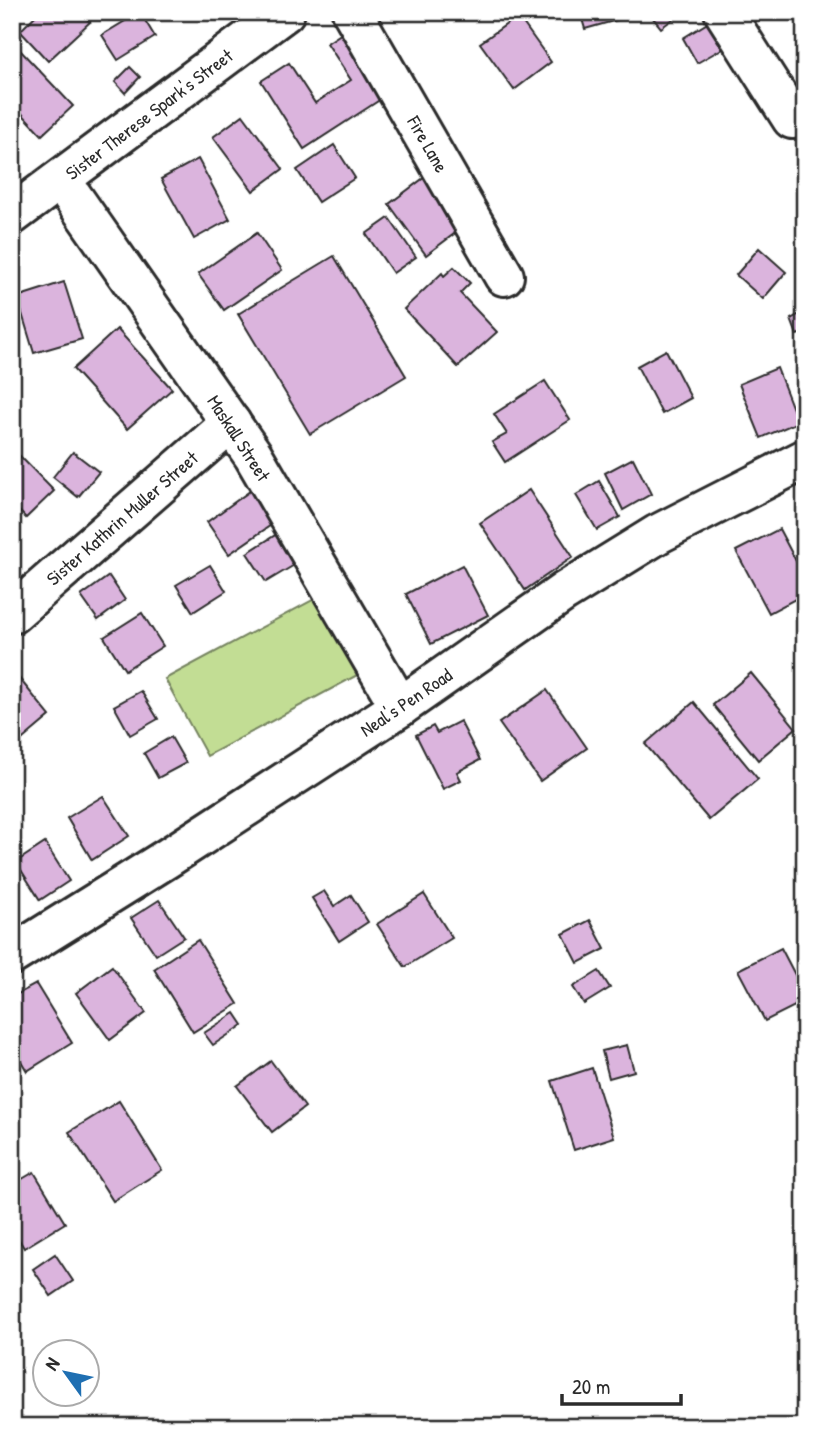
<svg xmlns="http://www.w3.org/2000/svg" width="817" height="1439" font-family="'Patrick Hand',sans-serif">
<style>
.green{fill:#c2dd94;stroke:#768460;stroke-width:2}
.building{fill:#dbb4dd;stroke:#2b2b2b;stroke-width:2}
.lines{fill:none;stroke-linecap:round;stroke-linejoin:round}
.street-casing{stroke:#2b2b2b;stroke-width:44}
.secondary-casing{stroke:#2b2b2b;stroke-width:44}
.street{stroke:#fff;stroke-width:38}
.secondary{stroke:#fff;stroke-width:38}
.labels{text-anchor:middle;dominant-baseline:central;stroke-width:7;stroke-linejoin:round;paint-order:stroke}
.street-label{font-size:19px;fill:#2b2b2b;stroke:#fff}
</style>
<rect width="100%" height="100%" fill="#fff"/>
<filter id="ink" filterUnits="userSpaceOnUse"><feTurbulence type="fractalNoise" baseFrequency=".0143" numOctaves="2"/><feDisplacementMap in="SourceGraphic" scale="14" xChannelSelector="R" yChannelSelector="G"/><feConvolveMatrix kernelMatrix="1 2 1 2 8 2 1 2 1" color-interpolation-filters="sRGB"/></filter>
<g filter="url(#ink)">
<!-- green -->
<path class="green" d="M320,596L361,673L207,756L165,679Z"/>
<!-- building -->
<g class="building">
<path d="M39,12H80L90,22L48,61L20,31Z"/>
<path d="M140,12L155,37L118,60L102,35Z"/>
<path d="M580,12H622L624,18L585,29Z"/>
<path d="M648,12H679L680,14L661,28Z"/>
<path d="M518,16L551,62L514,90L480,43Z"/>
<path d="M719,16L734,42L697,63L683,38Z"/>
<path d="M353,26L395,90L304,149L261,81L289,63L315,103L351,80L327,43Z"/>
<path d="M18,48L73,106L42,135L12,103V53Z"/>
<path d="M130,67L140,77L125,93L115,82Z"/>
<path d="M243,115L283,169L253,191L213,137Z"/>
<path d="M334,145L355,178L318,202L297,170Z"/>
<path d="M198,159L230,219L194,239L161,179Z"/>
<path d="M429,174L466,225L426,255L389,204Z"/>
<path d="M389,218L416,257L393,273L366,234Z"/>
<path d="M257,233L282,270L224,310L198,274Z"/>
<path d="M759,248L786,272L763,299L736,275Z"/>
<path d="M334,256L406,376L310,434L238,314Z"/>
<path d="M454,267L470,283L460,293L497,332L458,367L404,309L442,273L444,276Z"/>
<path d="M64,282L82,339L34,353L17,297Z"/>
<path d="M805,311V332L797,335L791,319Z"/>
<path d="M117,329L172,389L127,429L73,369Z"/>
<path d="M666,350L691,398L662,414L637,366Z"/>
<path d="M777,368L798,422L761,438L739,384Z"/>
<path d="M545,381L570,420L505,462L492,442L507,434L494,414Z"/>
<path d="M15,451L54,491L26,518L12,504V454Z"/>
<path d="M73,452L99,472L78,497L53,477Z"/>
<path d="M633,458L651,494L623,510L605,473Z"/>
<path d="M599,481L620,517L597,530L576,495Z"/>
<path d="M257,486L280,519L229,554L207,522Z"/>
<path d="M529,490L573,557L525,590L480,523Z"/>
<path d="M779,529L805,578V594L769,613L736,551Z"/>
<path d="M277,534L296,564L266,582L247,553Z"/>
<path d="M210,565L226,591L193,612L176,585Z"/>
<path d="M462,565L488,615L431,644L406,594Z"/>
<path d="M109,576L125,600L98,620L81,596Z"/>
<path d="M142,613L163,646L125,670L104,637Z"/>
<path d="M751,673L796,728L758,760L713,705Z"/>
<path d="M18,677L50,716L17,744L12,739V681Z"/>
<path d="M547,690L587,748L540,781L499,723Z"/>
<path d="M141,691L158,719L130,735L114,706Z"/>
<path d="M694,702L758,779L709,820L645,744Z"/>
<path d="M460,721L480,760L457,772L461,780L443,789L416,735L433,726L437,733Z"/>
<path d="M171,737L186,763L158,778L144,753Z"/>
<path d="M103,796L129,836L92,860L67,818Z"/>
<path d="M45,843L69,881L40,900L16,862Z"/>
<path d="M324,891L334,906L351,895L368,922L339,941L312,898Z"/>
<path d="M424,894L452,938L405,967L377,924Z"/>
<path d="M159,900L184,937L156,955L131,918Z"/>
<path d="M590,920L605,949L578,963L563,934Z"/>
<path d="M198,940L238,1004L193,1032L154,969Z"/>
<path d="M781,948L805,994V1001L765,1021L738,970Z"/>
<path d="M112,966L146,1013L110,1040L76,993Z"/>
<path d="M599,971L610,988L584,1004L573,987Z"/>
<path d="M36,984L72,1043L27,1071L12,1046V997Z"/>
<path d="M235,1013L243,1025L213,1045L204,1033Z"/>
<path d="M627,1045L634,1071L609,1078L602,1051Z"/>
<path d="M271,1061L305,1107L272,1132L237,1086Z"/>
<path d="M592,1068L614,1137L574,1150L552,1081Z"/>
<path d="M119,1101L162,1170L113,1201L69,1132Z"/>
<path d="M34,1172L65,1223L24,1248L12,1228V1185Z"/>
<path d="M55,1254L73,1281L51,1296L33,1269Z"/>
</g>
<g class="lines">
<!-- street casing -->
<g class="street-casing">
<g id="street">
<path d="M352,12L504,276"/>
<path d="M724,12L792,119"/>
<path d="M61,180L253,455L400,707"/>
<path d="M12,215L285,12"/>
<path d="M12,614L231,423"/>
</g>
</g>
<!-- secondary casing -->
<g class="secondary-casing">
<path id="secondary" d="M12,955L166,859L400,707L564,592L658,534L805,459"/>
</g>
<!-- street -->
<use href="#street" class="street"/>
<!-- secondary -->
<use href="#secondary" class="secondary"/>
</g>
</g>
<g class="labels">
<!-- street labels -->
<g class="street-label">
<text transform="translate(149 114) rotate(-37)">Sister Therese Spark's Street</text>
<text transform="translate(428 144) rotate(60)">Fire Lane</text>
<text transform="translate(239 438) rotate(57)">Maskall Street</text>
<text transform="translate(122 518) rotate(-41)">Sister Kathrin Muller Street</text>
<text transform="translate(406 702) rotate(-34)">Neal's Pen Road</text>
</g>
</g>
<!-- margin -->
<rect width="817" height="1439" fill="none" stroke="#fff" stroke-width="42"/>
<rect x="21" y="21" width="775" height="1397" fill="none" stroke="#2b2b2b" stroke-width="2.5" filter="url(#ink)"/>
<!-- north arrow -->
<g transform="translate(66 1373) rotate(303)"><circle r="33" fill="#ffffff" stroke="#aaaaaa" stroke-width="2"/>
<path d="M0-5L12 26L0 18L-12 26Z" fill="#1f6fb2"/>
<text y="-10" font-size="19" font-weight="bold" text-anchor="middle" fill="#2b2b2b">N</text>
</g>
<!-- scale -->
<path d="M562 1394v10h119v-10" fill="none" stroke="#2b2b2b" stroke-width="3.5"/>
<text x="572" y="1394" font-size="21" fill="#2b2b2b" stroke="#ffffff" stroke-width="5" paint-order="stroke">20 m</text>
</svg>
